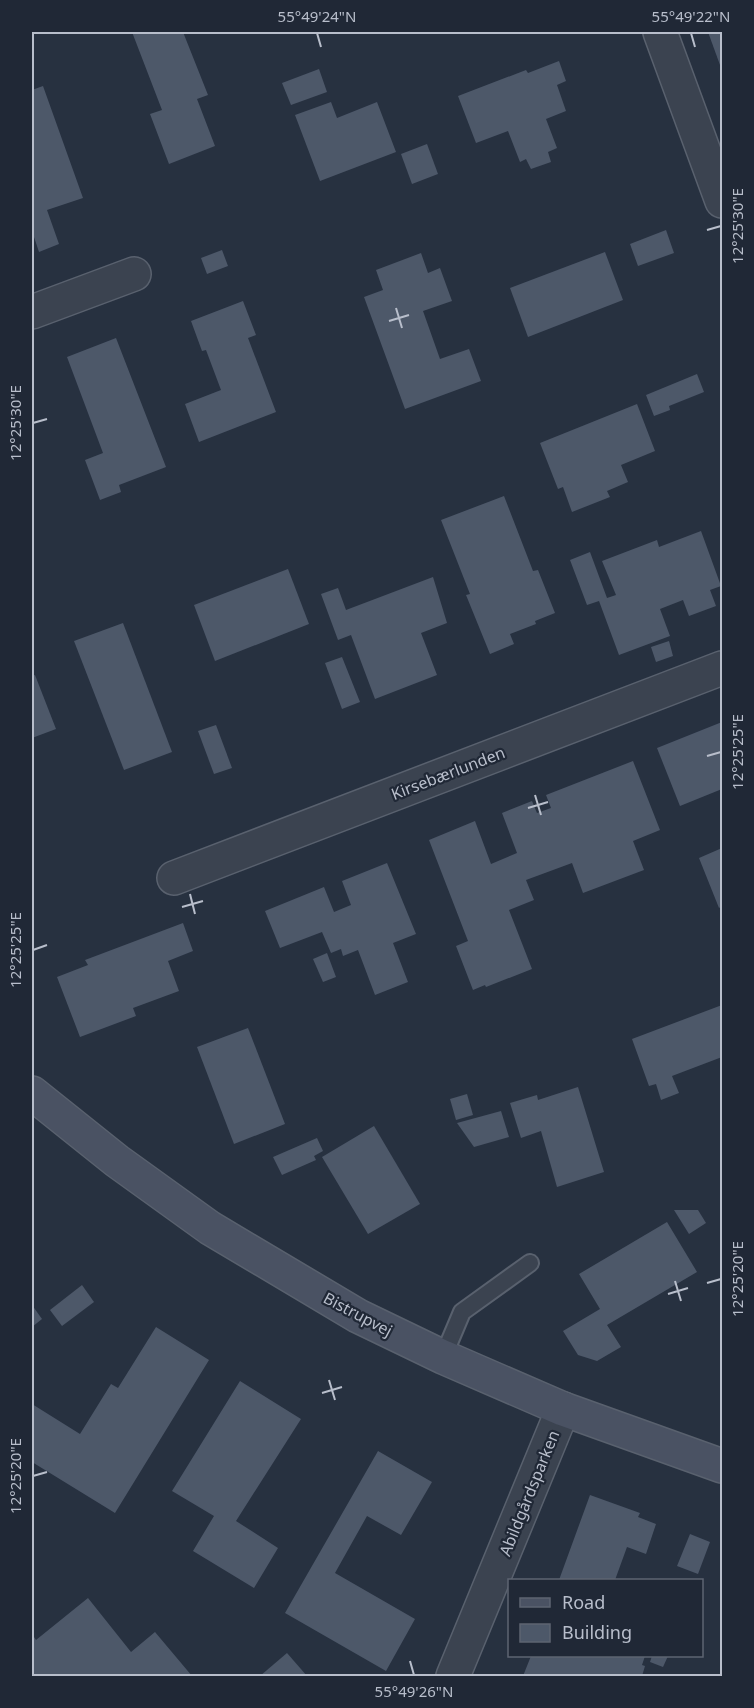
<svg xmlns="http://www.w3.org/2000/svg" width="754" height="1708" font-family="'Noto Sans',sans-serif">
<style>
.building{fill:#4d5869}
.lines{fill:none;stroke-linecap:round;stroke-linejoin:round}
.lane-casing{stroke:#59616e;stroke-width:20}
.street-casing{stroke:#59616e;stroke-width:36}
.secondary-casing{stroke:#59616e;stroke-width:36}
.lane{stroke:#3b4350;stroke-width:16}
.street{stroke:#3b4350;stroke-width:33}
.secondary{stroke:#4a5263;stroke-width:33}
.ticks{fill:none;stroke:#b8becb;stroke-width:2}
.labels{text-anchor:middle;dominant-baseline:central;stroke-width:4.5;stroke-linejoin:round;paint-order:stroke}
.street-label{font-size:16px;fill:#b8becb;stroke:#202836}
.neatline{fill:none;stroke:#b8becb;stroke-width:2}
.ticks-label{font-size:15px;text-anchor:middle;fill:#b8becb}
</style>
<rect width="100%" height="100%" fill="#273140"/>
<!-- building -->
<g class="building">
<path d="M132,32H183L208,95L197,99L215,146L169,164L150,114L162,110Z"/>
<path d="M708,32H722V64L720,65Z"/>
<path d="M559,61L566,81L557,85L566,111L546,119L557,148L548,152L551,162L531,169L526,159L520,162L508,131L476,143L458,96L526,70L528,73Z"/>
<path d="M319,69L327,92L291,105L282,83Z"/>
<path d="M43,86L83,198L47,210L59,244L39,252L32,231V210L34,209L32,203V90Z"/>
<path d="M331,102L337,118L377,102L396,152L320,181L295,115Z"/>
<path d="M427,144L438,174L412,184L401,154Z"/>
<path d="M666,230L674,253L638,266L630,244Z"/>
<path d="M222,250L228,266L207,274L201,258Z"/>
<path d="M605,252L623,300L528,337L510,288Z"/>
<path d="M421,253L428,273L440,268L452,301L423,311L440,359L469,349L481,381L405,409L364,297L383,290L376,270Z"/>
<path d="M243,301L256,335L248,338L276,412L199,442L185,404L221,390L206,350L202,351L191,321Z"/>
<path d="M116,338L166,467L119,485L121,492L100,500L85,460L103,453L67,357Z"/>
<path d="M697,374L704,392L669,406L670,410L654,416L646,395Z"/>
<path d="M637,404L655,451L621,465L628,482L607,491L610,497L572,512L563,487L558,489L540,443Z"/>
<path d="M504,496L533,571L538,570L555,613L535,621L536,624L510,634L514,644L490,654L466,595L470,594L441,520Z"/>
<path d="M701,531L721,586L710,590L716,606L689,616L683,600L660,609L670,636L619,655L599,601L587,605L570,560L590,552L607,598L616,595L602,561L657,540L659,547Z"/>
<path d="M288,569L309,624L215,661L194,605Z"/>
<path d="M433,577L447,623L421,633L437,675L375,699L351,635L338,640L321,594L338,588L346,610Z"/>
<path d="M123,623L172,752L124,770L74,641Z"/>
<path d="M669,641L673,656L656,662L651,647Z"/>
<path d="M342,657L360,702L342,709L325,663Z"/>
<path d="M35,675L56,729L32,738V676Z"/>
<path d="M722,722V789L680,806L657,748Z"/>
<path d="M216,725L232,768L214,774L198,731Z"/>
<path d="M633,761L660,830L633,841L644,870L583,893L572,863L526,880L534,900L509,910L532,969L486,987L485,985L473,990L456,946L468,941L429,840L475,821L491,864L517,853L502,813L532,801L537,813L551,808L546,795Z"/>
<path d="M722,848V906L719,908L699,858Z"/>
<path d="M387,863L416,934L393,943L408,982L375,995L358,950L343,956L341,949L331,953L322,932L280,948L265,911L324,887L334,912L351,905L342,881Z"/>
<path d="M183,923L193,951L168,961L179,991L133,1008L136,1016L80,1037L57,977L88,965L85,960Z"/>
<path d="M327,953L336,977L323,982L313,959Z"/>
<path d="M722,1005V1057L672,1076L679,1093L661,1100L656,1084L649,1086L632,1039Z"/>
<path d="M248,1028L285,1124L234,1144L197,1047Z"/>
<path d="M578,1087L604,1172L557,1187L541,1131L521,1138L510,1103L537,1095L538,1100Z"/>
<path d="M467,1094L473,1115L456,1120L450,1099Z"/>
<path d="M501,1111L509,1137L474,1147L457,1123Z"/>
<path d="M374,1126L420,1204L368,1234L322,1157Z"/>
<path d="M317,1138L323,1151L314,1156L316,1160L282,1175L273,1157Z"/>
<path d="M674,1210H698L706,1223L689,1234Z"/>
<path d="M667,1222L697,1272L607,1325L621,1347L597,1361L578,1355L563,1331L600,1309L579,1274Z"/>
<path d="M82,1285L94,1302L62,1326L50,1310Z"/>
<path d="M32,1305L42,1319L32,1327Z"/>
<path d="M156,1327L209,1360L115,1513L32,1462V1404L80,1434L111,1384L118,1388Z"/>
<path d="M240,1381L301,1419L236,1521L278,1548L254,1588L193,1551L214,1516L172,1491Z"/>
<path d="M378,1451L432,1482L401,1535L367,1516L335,1573L415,1619L386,1671L285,1613Z"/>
<path d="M590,1495L640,1513L638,1517L656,1524L646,1554L627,1547L615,1580H559Z"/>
<path d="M690,1534L710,1542L698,1574L677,1566Z"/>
<path d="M88,1598L131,1652L155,1632L192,1676H32V1634L36,1640Z"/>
<path d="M287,1653L307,1676H260Z"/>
<path d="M531,1656H645L642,1665L645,1666L642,1676H523Z"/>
<path d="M652,1656H668L663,1667L650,1662Z"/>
</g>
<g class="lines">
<!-- lane casing -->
<g class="lane-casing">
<path id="lane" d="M443,1357L462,1312L530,1263"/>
</g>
<!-- street casing -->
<g class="street-casing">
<g id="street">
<path d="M660,32L722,201"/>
<path d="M32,312L134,274"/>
<path d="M174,878L722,668"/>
<path d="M453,1676L563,1409"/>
</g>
</g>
<!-- secondary casing -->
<g class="secondary-casing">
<path id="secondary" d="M32,1093L117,1161L210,1228L358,1316L443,1357L563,1409L722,1466"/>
</g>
<!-- lane -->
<use href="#lane" class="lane"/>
<!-- street -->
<use href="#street" class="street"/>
<!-- secondary -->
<use href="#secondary" class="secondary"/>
</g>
<!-- ticks -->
<path class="ticks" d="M317,33L321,47M691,33L695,47M707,230L721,226M396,308L402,328M389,321L409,315M33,423L47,419M707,756L721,752M535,795L541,815M528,808L548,802M190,894L195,914M182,907L203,901M33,950L47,945M675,1281L681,1301M707,1283L721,1279M668,1294L688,1288M329,1380L335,1400M322,1393L342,1387M33,1476L47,1472M410,1661L414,1675"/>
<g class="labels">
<!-- street labels -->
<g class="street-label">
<text transform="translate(448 773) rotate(-21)">Kirsebærlunden</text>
<text transform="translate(358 1314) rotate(28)">Bistrupvej</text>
<text transform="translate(529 1493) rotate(-68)">Abildgårdsparken</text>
</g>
</g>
<!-- border -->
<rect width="754" height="1708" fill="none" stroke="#202836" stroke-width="66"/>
<!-- legend -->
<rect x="508" y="1579" width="195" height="78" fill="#202836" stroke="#5d6472" stroke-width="1.5"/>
<rect x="520" y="1598" width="30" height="9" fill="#4a5263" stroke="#5d6472" stroke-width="1.5"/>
<text x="562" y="1609" font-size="18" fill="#b8becb">Road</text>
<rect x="520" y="1624" width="30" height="18" fill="#4d5869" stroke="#5d6472" stroke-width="1.5"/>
<text x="562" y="1639" font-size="18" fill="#b8becb">Building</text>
<rect x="33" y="33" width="688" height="1642" class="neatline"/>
<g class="ticks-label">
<text x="317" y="22">55°49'24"N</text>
<text x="691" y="22">55°49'22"N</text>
<text transform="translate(738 226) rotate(-90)" y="5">12°25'30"E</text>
<text transform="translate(16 423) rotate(-90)" y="5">12°25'30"E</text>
<text transform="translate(738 752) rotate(-90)" y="5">12°25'25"E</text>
<text transform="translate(16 950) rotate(-90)" y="5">12°25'25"E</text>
<text transform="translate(738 1279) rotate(-90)" y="5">12°25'20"E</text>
<text transform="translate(16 1476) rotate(-90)" y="5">12°25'20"E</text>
<text x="414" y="1697">55°49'26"N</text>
</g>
</svg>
